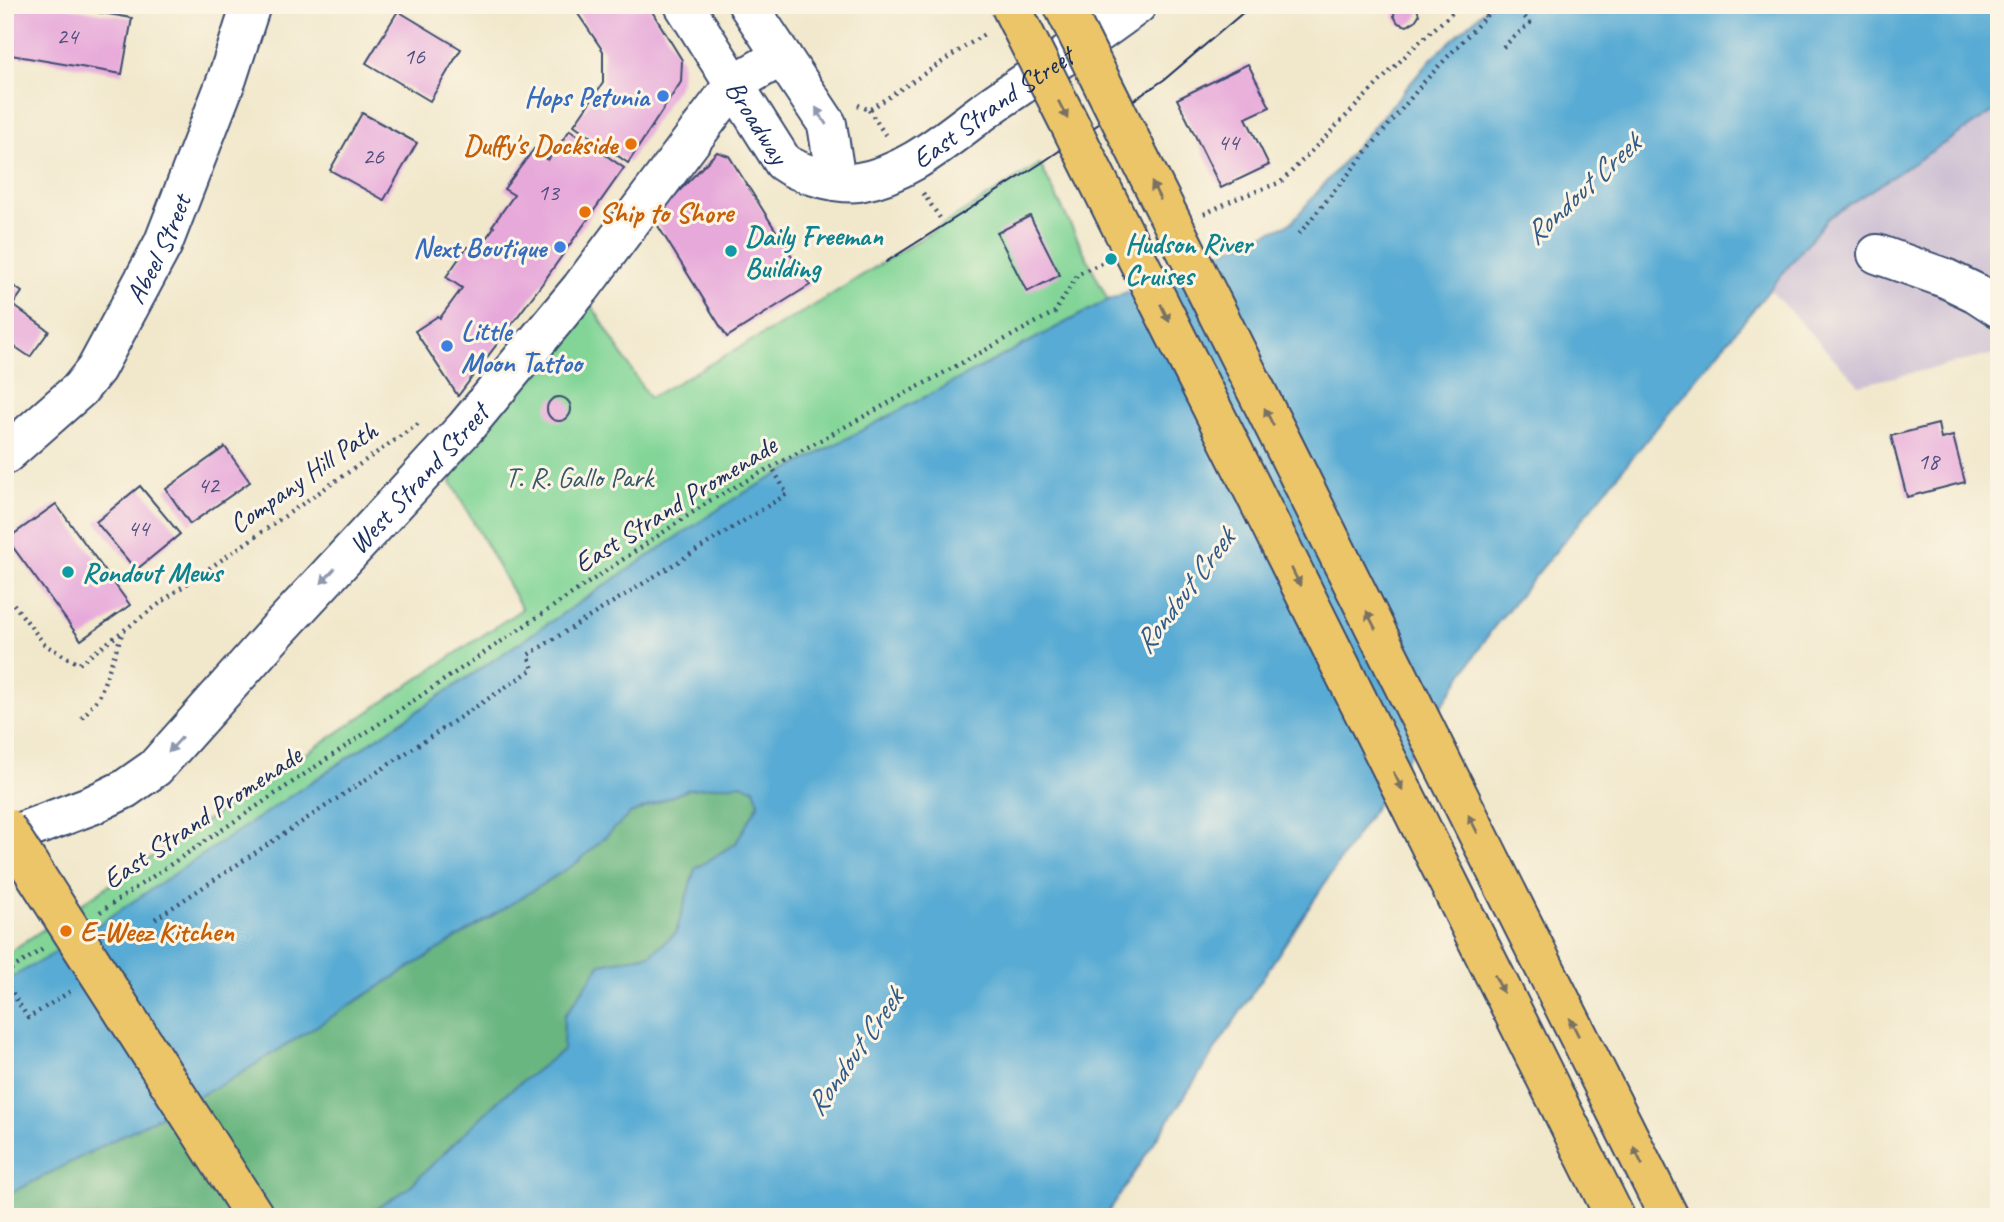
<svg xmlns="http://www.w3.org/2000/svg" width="2004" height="1222" font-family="Caveat,sans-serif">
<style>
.industrial{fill:#ccbed3}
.green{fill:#82d597;stroke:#4e827a;stroke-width:2}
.forest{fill:#69b680;stroke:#42726f;stroke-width:2}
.water{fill:#58abd4;stroke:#3a6d99;stroke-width:2}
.building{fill:#e7a9da}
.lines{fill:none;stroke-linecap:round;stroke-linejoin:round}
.minor-casing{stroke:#3b4b6e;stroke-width:42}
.major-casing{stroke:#3b4b6e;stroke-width:42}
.path{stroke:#3b4b6e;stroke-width:4.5;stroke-dasharray:2 5;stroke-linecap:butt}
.minor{stroke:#fff;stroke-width:38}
.major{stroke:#edc569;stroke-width:38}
.tram{stroke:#1b2f5e;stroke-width:2}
.major-bridge-casing{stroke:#3b4b6e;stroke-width:42;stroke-linecap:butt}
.highway-bridge-casing{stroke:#3b4b6e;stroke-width:42;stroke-linecap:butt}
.major-bridge{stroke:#edc569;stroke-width:38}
.highway-bridge{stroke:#edc569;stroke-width:38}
.oneway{fill:#797263}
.oneway2{fill:#8d97ae}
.shop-dot{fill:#3f7fe0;stroke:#fcf5e5;stroke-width:2.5}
.food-dot{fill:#e8710a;stroke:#fcf5e5;stroke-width:2.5}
.culture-dot{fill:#0f9aa8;stroke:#fcf5e5;stroke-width:2.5}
.labels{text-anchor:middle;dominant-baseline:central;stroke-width:6;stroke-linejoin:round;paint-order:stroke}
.number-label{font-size:24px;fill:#4e4e7d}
.shop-label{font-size:28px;font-weight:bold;fill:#366cbe;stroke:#fcf5e5;text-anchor:end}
.street-label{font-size:28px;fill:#1b2f5e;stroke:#fcf5e5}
.food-label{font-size:28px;font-weight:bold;fill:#c56008;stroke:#fcf5e5;text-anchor:start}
.culture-label{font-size:28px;font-weight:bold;fill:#0d838f;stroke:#fcf5e5;text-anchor:start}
.park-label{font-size:28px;fill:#35586c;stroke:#fcf5e5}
.water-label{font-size:30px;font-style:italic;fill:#305a87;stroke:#fcf5e5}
</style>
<rect width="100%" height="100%" fill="#fcf5e5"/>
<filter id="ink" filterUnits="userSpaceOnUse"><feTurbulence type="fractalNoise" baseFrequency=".0143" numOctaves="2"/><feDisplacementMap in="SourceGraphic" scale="14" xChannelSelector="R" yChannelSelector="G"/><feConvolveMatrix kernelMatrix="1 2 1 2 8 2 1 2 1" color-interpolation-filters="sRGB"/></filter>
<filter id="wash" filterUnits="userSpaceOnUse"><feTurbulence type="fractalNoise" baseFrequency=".00686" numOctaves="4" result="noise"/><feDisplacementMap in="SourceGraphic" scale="28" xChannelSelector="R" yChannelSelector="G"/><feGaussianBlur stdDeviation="1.57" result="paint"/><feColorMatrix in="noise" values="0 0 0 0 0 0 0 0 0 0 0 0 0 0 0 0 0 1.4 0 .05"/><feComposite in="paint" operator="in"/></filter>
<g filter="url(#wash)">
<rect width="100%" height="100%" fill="#f1e8cc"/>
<!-- industrial -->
<path class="industrial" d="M1999,108V353L1859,385L1770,290L1828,218Z"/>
<!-- green -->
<path class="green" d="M1040,164L1108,300L740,495L62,949L5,982V955L522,609L451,482L454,466L581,288L649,398L810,308Z"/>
<!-- forest -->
<path class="forest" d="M740,783L754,788L759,803L736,843L695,869L676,932L650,955L601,964L564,1016V1050L502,1097L407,1189L363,1217H5V1196L232,1079L578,862L630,814L689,789Z"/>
<!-- water -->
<path class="water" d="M1490,5H1999V108L1828,218L1493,628L1105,1217H363L407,1189L502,1097L563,1050L564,1017L601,964L650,955L676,933L695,869L736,843L759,803L754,788L740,784L689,789L630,814L578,862L232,1079L5,1196V981L62,949L740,495L1108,300L1291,223L1432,58Z"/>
<g id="blocks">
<!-- building -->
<g class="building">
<path d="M5,5H55L132,18L122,74L5,54Z"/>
<path d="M572,5H648L682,60L681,82L628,163L574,125L603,83V51Z"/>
<path d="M1395,5H1416L1419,15L1415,21L1407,26L1398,23L1394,16Z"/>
<path d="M398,11L461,49L430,101L366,63Z"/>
<path d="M1248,64L1270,107L1246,118L1269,165L1221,188L1177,99Z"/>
<path d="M362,113L417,143L384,200L330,170Z"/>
<path d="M570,130L624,168L542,284L458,396L415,331L438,316L440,318L462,288L446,277L467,247L477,251L494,227L492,226L514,195L504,189L534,149L548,160Z"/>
<path d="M717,152L729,156L810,285L727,337L653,218Z"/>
<path d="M1030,216L1060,275L1027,292L997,233Z"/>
<path d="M5,280L22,292L13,305L49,331L30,357L5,340Z"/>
<circle cx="559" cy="409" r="12"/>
<path d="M1938,424L1941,439L1953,436L1965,482L1907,497L1891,436Z"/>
<path d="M225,447L250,482L190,524L166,489Z"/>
<path d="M140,486L180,534L136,570L96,522Z"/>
<path d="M56,504L130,605L81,640L7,539Z"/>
</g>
</g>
</g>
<g filter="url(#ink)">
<use href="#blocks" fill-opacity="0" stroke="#3b4b6e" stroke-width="2"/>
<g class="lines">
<!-- minor casing -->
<g class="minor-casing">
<g id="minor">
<path id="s1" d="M684,5L783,162C799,174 840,185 859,182C914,173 956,129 1001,99C1046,68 1093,39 1137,5"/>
<path d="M748,5L827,124L836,181"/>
<path d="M1877,254L1945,278L1976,293L1999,308"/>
<path id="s2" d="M5,455L80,389L96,369L163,244L227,79L251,5"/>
<path id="s3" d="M5,843L23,831L92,805L125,789L155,768L277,631L465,428L581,288L734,84L782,56"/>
</g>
</g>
<!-- major casing -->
<g class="major-casing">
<g id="major">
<path d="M1300,478L1669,1217"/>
<path d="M1266,516L1615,1217"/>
</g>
</g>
<!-- path -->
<g class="path">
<path d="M1503,47L1530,23L1514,5"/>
<path d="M858,105L869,110L986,33"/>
<path d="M869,110L886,136"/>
<path d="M923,193L940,218"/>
<path d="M1204,214L1233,200L1281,182L1417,44L1461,5"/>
<path d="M1299,234L1424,82L1486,16L1475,5"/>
<path d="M5,593L45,645L79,664L175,592L418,424"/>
<path d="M82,718L99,697L123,631"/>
<path d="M100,912L711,500L1055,312L1078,274L1102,263"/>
<path d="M155,919L533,669L528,655L787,494L772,467"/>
<path d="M5,973L43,949"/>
<path d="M5,981L28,1018L71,991"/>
</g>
<!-- minor -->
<use href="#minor" class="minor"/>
<!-- major -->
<use href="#major" class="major"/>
<!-- tram -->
<path class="tram" d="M886,262L1040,164L1165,79L1252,5"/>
<!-- major-bridge casing -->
<g class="major-bridge-casing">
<g id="major-bridge">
<path d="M1010,5L1266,516"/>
<path d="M1063,5L1300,478"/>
</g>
</g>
<!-- highway-bridge casing -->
<g class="highway-bridge-casing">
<path id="highway-bridge" d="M5,827L255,1217"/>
</g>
<!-- major-bridge -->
<use href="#major-bridge" class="major-bridge"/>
<!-- highway-bridge -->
<use href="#highway-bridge" class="highway-bridge"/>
</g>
<!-- one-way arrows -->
<defs><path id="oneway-solid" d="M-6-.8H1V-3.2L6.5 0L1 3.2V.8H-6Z" transform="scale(1.75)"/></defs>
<g class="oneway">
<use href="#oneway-solid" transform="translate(1063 110) rotate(63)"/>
<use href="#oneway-solid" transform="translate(1156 191) rotate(-117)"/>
<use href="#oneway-solid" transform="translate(1165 313) rotate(64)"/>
<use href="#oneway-solid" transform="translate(1269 417) rotate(-117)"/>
<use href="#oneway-solid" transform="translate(1296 577) rotate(63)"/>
<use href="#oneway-solid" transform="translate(1371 620) rotate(-117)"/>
<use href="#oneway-solid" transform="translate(1398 781) rotate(63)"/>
<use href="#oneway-solid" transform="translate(1473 824) rotate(-117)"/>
<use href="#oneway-solid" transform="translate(1499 984) rotate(63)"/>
<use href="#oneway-solid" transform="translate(1574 1027) rotate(-117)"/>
<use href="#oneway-solid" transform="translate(1638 1156) rotate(-116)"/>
</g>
<g class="oneway2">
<use href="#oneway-solid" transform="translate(821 116) rotate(-121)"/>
<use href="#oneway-solid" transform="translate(328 576) rotate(133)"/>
<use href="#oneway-solid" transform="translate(175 745) rotate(132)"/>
</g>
</g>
<!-- markers -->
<g class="shop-dot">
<circle cx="663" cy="96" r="7"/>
<circle cx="560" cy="247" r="7"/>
<circle cx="447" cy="346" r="7"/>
</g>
<g class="food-dot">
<circle cx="631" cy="144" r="7"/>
<circle cx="585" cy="212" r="7"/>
<circle cx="66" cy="931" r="7"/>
</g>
<g class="culture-dot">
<circle cx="731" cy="251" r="7"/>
<circle cx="1111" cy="259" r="7"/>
<circle cx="68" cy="572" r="7"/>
</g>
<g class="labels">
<!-- number labels -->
<g class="number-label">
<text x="67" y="36">24</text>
<text x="414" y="56">16</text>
<text x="1228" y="142">44</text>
<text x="373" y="156">26</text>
<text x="548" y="192">13</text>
<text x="1928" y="461">18</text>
<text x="208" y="485">42</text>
<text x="138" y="528">44</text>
</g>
<!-- shop labels -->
<g class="shop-label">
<text x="649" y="96">Hops Petunia</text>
<text x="546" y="247">Next Boutique</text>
<text x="461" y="330" text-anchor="start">Little<tspan x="461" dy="32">Moon Tattoo</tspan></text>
</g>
<!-- street labels -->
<g class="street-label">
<text stroke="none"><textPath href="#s1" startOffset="420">East Strand Street</textPath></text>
<text stroke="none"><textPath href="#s1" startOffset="138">Broadway</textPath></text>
<text stroke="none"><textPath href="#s2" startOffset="261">Abeel Street</textPath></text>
<text transform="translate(303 477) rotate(-35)">Company Hill Path</text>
<text stroke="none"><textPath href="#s3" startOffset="560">West Strand Street</textPath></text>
<text transform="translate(675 504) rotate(-32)">East Strand Promenade</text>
<text transform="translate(202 817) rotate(-34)">East Strand Promenade</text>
</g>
<!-- food labels -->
<g class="food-label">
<text x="617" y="144" text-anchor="end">Duffy's Dockside</text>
<text x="599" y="212">Ship to Shore</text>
<text x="80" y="931">E-Weez Kitchen</text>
</g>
<!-- culture labels -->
<g class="culture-label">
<text x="745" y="235">Daily Freeman<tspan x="745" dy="32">Building</tspan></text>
<text x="1125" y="243">Hudson River<tspan x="1125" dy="32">Cruises</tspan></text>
<text x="82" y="572">Rondout Mews</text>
</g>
<!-- park labels -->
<g class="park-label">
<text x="579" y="477">T. R. Gallo Park</text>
</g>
<!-- water labels -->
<g class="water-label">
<text transform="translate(1582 189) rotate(-43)">Rondout Creek</text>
<text transform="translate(1184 591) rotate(-53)">Rondout Creek</text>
<text transform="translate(854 1052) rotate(-55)">Rondout Creek</text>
</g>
</g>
<!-- margin -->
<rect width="2004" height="1222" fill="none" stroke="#fcf5e5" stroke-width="28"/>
</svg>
